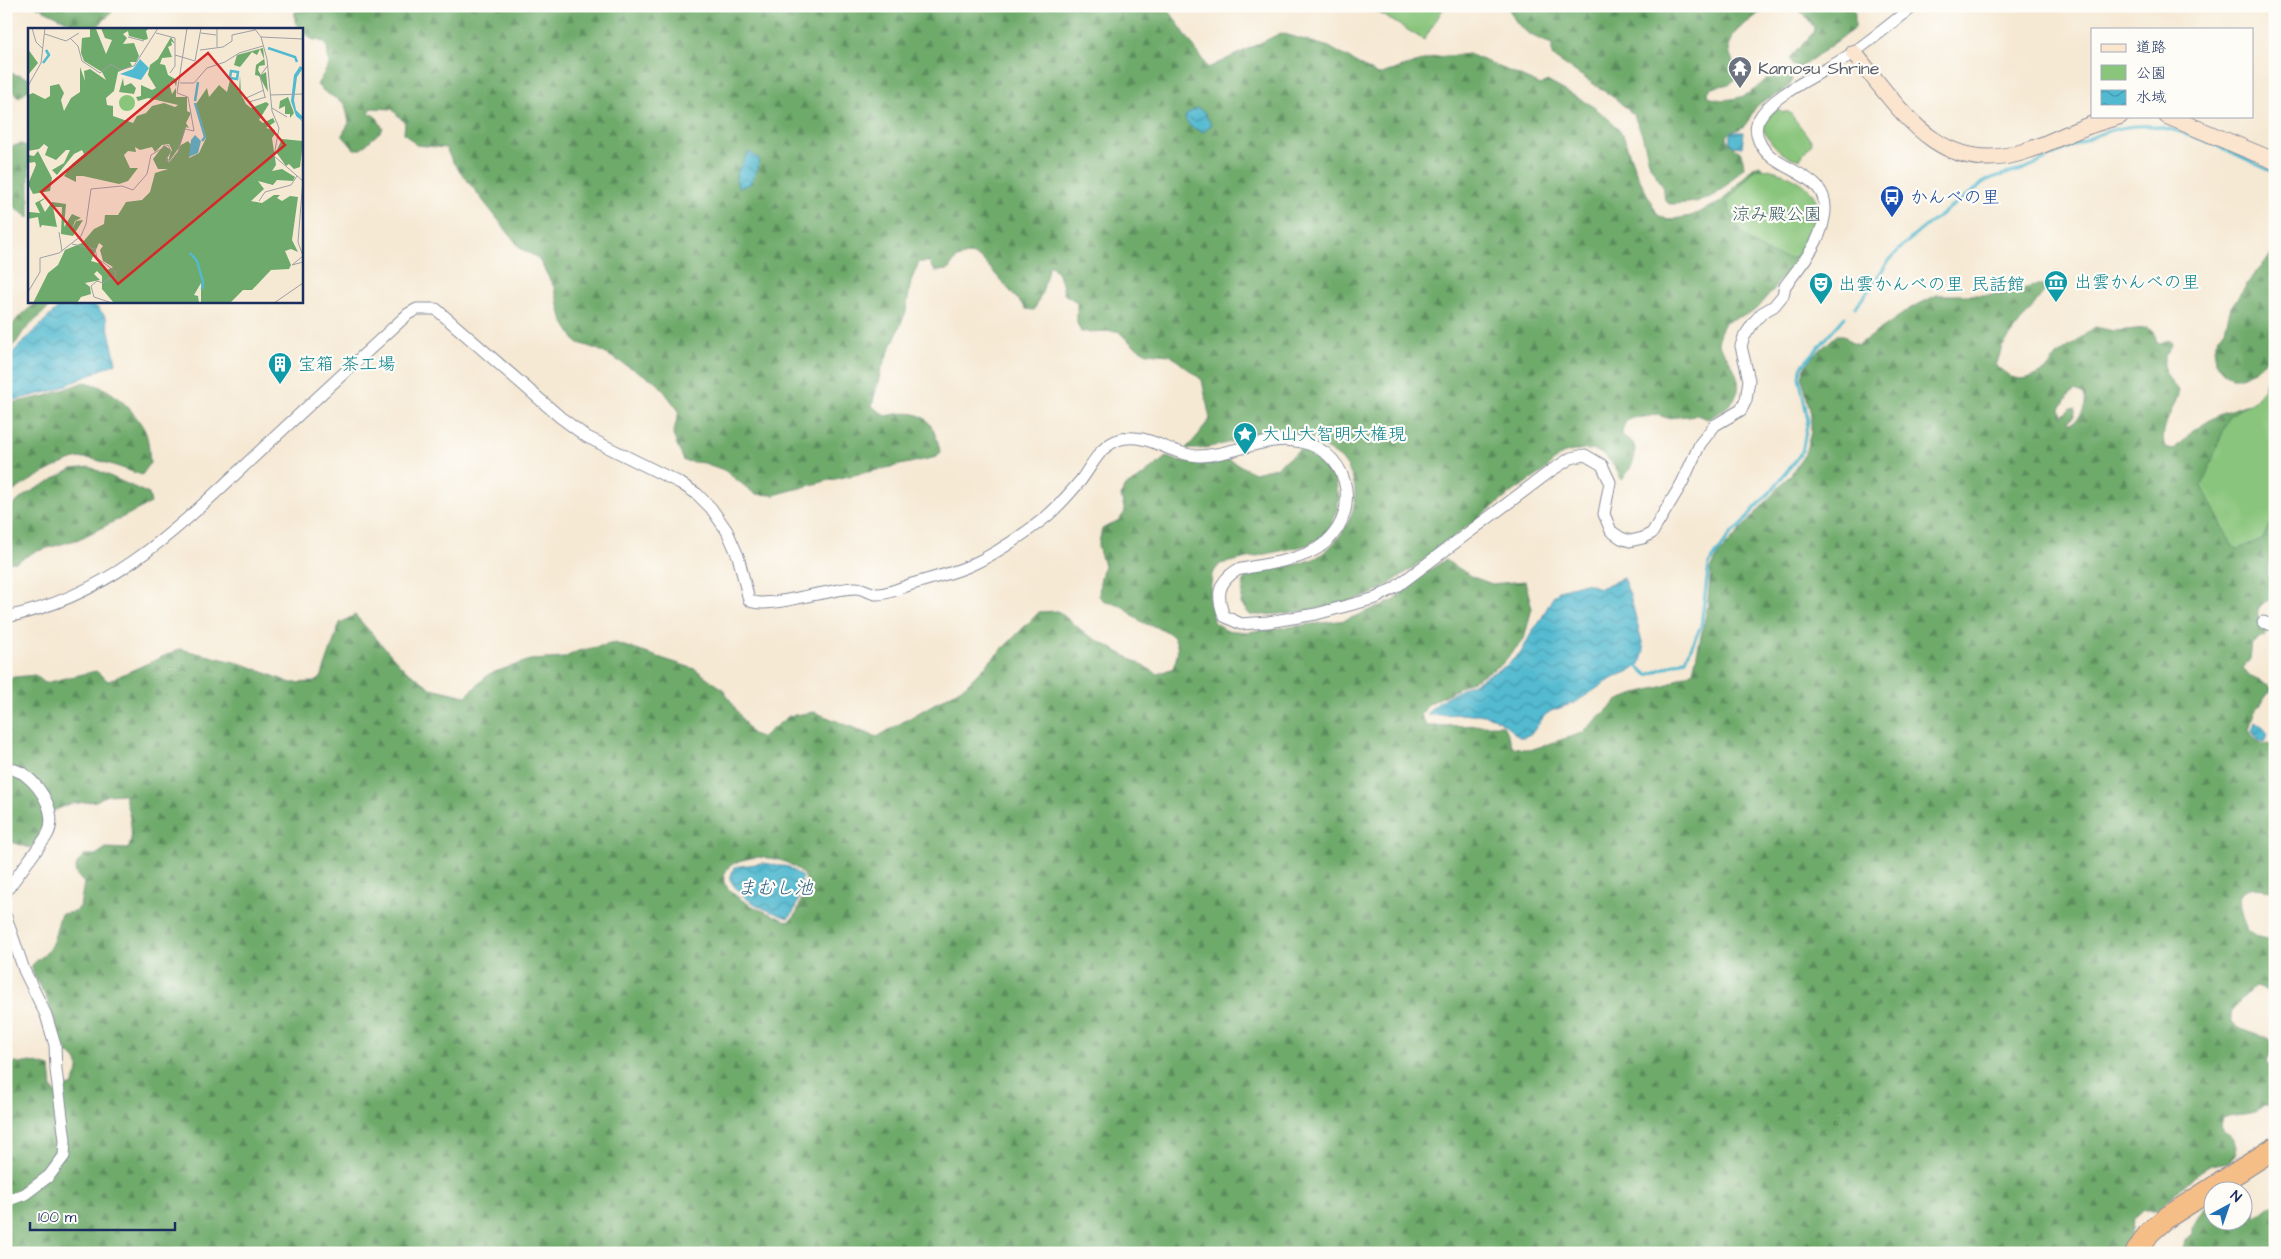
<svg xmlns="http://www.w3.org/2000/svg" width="2281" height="1259" font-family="'Architects Daughter','Klee One',sans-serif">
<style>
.forest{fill:url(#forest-firs);stroke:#446c64;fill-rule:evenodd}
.green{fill:#89c57b;stroke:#527a6c}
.water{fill:url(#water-waves);stroke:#367497}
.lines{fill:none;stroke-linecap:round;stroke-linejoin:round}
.stream{stroke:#52bad0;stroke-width:3}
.street-casing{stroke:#888c99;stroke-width:13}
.secondary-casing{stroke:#888c99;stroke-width:18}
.highway-casing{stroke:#888c99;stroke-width:23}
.street{stroke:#fff;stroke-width:11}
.secondary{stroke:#fbe5cf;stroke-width:16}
.highway{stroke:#f6be87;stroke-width:21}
.labels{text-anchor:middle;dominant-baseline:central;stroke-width:4.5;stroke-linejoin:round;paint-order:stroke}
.worship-label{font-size:18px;fill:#5b616d;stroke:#fdfcf7;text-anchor:start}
.transit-label{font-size:18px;fill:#164399;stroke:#fdfcf7;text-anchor:start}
.park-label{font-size:18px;fill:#3c5c67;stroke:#fdfcf7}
.culture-label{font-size:18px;fill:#0d838f;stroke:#fdfcf7;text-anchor:start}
.water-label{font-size:19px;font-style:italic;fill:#2e6086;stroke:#fdfcf7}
.inset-river{fill:none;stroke:#52bad0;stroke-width:2.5}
.inset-road{fill:none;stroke:#9e9fa5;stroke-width:1}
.view{fill:#d62828;fill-opacity:0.15;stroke:#d62828;stroke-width:2.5}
.inset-edge{fill:none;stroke:#1b2f5e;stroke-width:2.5}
</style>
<defs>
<pattern id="forest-firs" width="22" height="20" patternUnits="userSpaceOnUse" patternTransform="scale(1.25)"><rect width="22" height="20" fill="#6eaa6b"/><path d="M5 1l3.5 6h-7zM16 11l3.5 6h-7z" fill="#5a8b5b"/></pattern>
<pattern id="water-waves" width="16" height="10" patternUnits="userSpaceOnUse" patternTransform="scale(1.25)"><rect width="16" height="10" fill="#52bad0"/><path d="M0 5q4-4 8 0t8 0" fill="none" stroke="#4398ac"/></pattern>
</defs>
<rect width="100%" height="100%" fill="#fdfcf7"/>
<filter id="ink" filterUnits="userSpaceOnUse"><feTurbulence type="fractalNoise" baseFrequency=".02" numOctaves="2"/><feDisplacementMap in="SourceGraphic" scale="10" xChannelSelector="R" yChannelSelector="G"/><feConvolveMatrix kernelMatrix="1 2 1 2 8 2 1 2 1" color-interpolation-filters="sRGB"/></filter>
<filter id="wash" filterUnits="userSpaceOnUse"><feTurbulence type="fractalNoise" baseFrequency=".0096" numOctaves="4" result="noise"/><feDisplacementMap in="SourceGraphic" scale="20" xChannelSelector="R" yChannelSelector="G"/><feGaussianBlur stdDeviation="1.12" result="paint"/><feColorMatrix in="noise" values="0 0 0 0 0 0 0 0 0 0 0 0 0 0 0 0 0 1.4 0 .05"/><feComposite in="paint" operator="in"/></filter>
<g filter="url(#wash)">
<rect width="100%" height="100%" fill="#f6e9d4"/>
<!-- forest -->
<g class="forest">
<path d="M36,6H118L95,29H67L71,23Z"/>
<path d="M390,6H1166L1208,68L1281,33L1329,47L1378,75L1434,57L1469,54L1541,85L1547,81L1593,106L1612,122L1623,135L1635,170L1654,208L1658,215L1668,220L1691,216L1721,202L1753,167L1761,165L1765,171L1816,214V226L1810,239L1784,276L1777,283L1774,289L1758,308L1749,314L1726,321L1720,331L1718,344C1743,377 1751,398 1707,419L1697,415L1667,418L1655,414C1640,422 1624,409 1622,435L1633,443C1639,456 1630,470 1622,480C1607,451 1597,445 1565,453C1558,455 1551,465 1545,470C1535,478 1524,484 1514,491C1478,517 1445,546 1408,571C1399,577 1389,585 1380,590C1349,606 1285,616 1250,615L1241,604L1245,574C1261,570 1307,565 1319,556C1349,535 1369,493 1343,461C1339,456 1333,453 1328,450C1323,446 1318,441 1312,439C1283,426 1230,444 1199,449H1187L1186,448C1195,440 1203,429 1210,419L1202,380L1170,355L1147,353L1133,345L1118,331L1081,332L1077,323V302L1064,294C1062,283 1060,270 1049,265L1042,293L1034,310L1026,309L982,259L971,254L957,258L948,270L935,271L929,262H919L911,281L906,312L881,370L872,406L886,416C922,408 932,417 940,451L937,457L826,481L774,495L755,494L724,470L704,463L684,461L673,435L679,411L657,382L599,350L576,342L563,321L554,287L538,258L521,249L452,161L446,148L416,145L404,133L405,123L392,109L372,108L369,112L377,118L383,129L361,149H354L342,135L349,123L345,104C335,97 324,93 317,85L329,65L327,46L324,42L311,39L295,22V12L307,10L381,14Z"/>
<path d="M1508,6H1765C1756,21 1730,27 1729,48C1729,56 1736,66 1738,74C1734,86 1723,85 1712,87L1708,92L1709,97C1717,100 1723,100 1732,99C1758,95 1762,77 1783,68L1788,71L1792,80C1788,95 1767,95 1757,106C1752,111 1750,120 1744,126C1736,132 1730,129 1726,139L1736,149L1742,153L1744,167C1715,197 1712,203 1669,204L1665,200L1662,185L1650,165L1642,134L1633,114L1616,99L1552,56V44C1530,36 1517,30 1508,6Z"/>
<path d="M1790,6H1851L1855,14V28L1801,67L1792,65L1790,58L1813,33L1814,27L1804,14Z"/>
<path d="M6,72L29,78V89L18,98L12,89L6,86Z"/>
<path d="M21,144L29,147V218L6,201V148Z"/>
<path d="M2275,251V350L2255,371L2241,377H2232L2223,373L2216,362L2214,347L2218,338L2225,329L2231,307L2254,274Z"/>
<path d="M2038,285H2043L2046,289L2002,347L1996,366L2011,377L2021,379L2033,377L2045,371L2058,355L2095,327L2114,331L2147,328L2154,331L2157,343L2160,344L2167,340L2171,342L2172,345C2170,349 2165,355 2164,359C2162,371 2171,383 2179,391C2175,409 2158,428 2165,448L2173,450L2193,431L2221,413L2254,402L2265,389C2264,380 2268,376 2275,370V554C2260,572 2275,580 2271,598C2249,611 2259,616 2267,633L2265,636L2252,643L2250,659L2243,668L2249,676L2271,686V690L2255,711L2249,729C2257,745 2259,742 2275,746V890C2261,890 2251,884 2239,895L2240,908L2247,931L2258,938L2275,942V998L2264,989L2254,987C2248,996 2241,997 2237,1003C2216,1030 2256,1032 2271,1040L2272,1049L2267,1061L2275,1073V1111L2268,1106H2264C2253,1117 2237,1112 2223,1118C2217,1135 2227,1130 2234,1141C2236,1144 2236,1150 2237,1153L2229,1162L2211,1165L2196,1174L2158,1210H2144L2133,1220L2131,1236L2124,1253H6V1070L15,1061L19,1064L31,1062L50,1067L52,1089L56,1094L64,1095V1087L72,1086C81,1066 82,1059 61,1050C58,1032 53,1013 46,997C41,987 31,976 32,965C36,960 43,957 47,952C56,940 56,927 61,914L74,912L80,907L84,883L75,873L77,864L84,855H96L106,848L128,849C136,834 128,810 124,794L107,795L96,801L70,804L43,815L44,834L30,848L12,842L6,835V678L35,675L45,683L96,671L108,681L180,649L243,664L291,683L315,682L321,678L340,623L355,615L402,667L431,688L466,696L489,674L530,660L564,658L578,651L615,643L695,669L723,689L751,733L761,738L789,716L814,712L877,737L965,686L1039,612L1058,611L1086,634L1158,674L1173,668C1181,647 1180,636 1157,627C1153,626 1147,625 1142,622C1124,610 1130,606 1105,602L1099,596L1100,582L1104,565L1098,547L1102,529L1119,520L1125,512L1121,496L1124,487L1137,480L1166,457L1183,462H1200L1226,458L1254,473L1275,468L1304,447L1323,460L1335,479L1339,497L1336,515L1327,534L1308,545L1220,564L1212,574L1209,603L1214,613V622L1225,630L1247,632L1346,620L1395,600L1417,578L1445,560L1473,577L1492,584L1525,581L1532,608L1524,639L1501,665L1427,705L1421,715L1427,726L1503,725L1513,747L1530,750L1582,733L1617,701L1637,693L1665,686L1693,671L1707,610L1711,569L1718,555L1792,473L1805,454L1811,432V414L1802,378L1805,367L1811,358L1837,335H1844L1850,342L1858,345L1911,308L1937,295H1989L2010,292ZM2075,391L2084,395C2088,406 2081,420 2070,423L2069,420L2074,416L2076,409L2071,408L2062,416L2060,409L2067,397ZM756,857C777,858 792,861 806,878C802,890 801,920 786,921C765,911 737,903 724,883C722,863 741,860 756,857Z"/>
<path d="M38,301H55L23,332L16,343L6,351V332L19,317Z"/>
<path d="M84,382C108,385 132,407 144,429C149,438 149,453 150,463L142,475C129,471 94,457 82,458C63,459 23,485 6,496V404L46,396Z"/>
<path d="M90,467L149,494L151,503L79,539L34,552L16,562L6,563V505L12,506L25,495L72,469Z"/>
<path d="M2244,1200L2255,1203V1217L2275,1202V1253H2180L2186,1239L2193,1234V1226L2204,1208L2213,1209L2214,1222H2244Z"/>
</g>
<!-- green -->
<g class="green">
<path d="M1368,6H1439L1443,9L1424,40Z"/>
<path d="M1778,109L1783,112H1789L1811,140L1812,143L1800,159C1783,159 1772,144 1763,130L1766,117Z"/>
<path d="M1762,168C1799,174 1837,198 1808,239C1804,244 1799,253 1794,257C1790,260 1784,257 1779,256C1751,249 1736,229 1727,202L1755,169Z"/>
<path d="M2275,375V514L2262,540L2238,549L2232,545L2202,486L2229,416L2254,400Z"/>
</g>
<!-- water -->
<g class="water">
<path d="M1197,108L1204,112L1211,125L1204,132L1191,127L1185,119L1186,115Z"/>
<path d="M1732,132H1744L1742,147L1733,146L1729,140Z"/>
<path d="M749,152L759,159L758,168L750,184L739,187C731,176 743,162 749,152Z"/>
<path d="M65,301H91L106,317L116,363L56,390L6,402V359Z"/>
<path d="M1623,578L1630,595L1644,651L1640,664L1632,670L1613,678L1574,703L1551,711L1545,715L1532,733L1524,737H1519L1506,725L1493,717L1478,714L1427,715L1432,708L1446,697L1506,666L1522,651L1533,630L1539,623L1554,595L1559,590L1585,583L1600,588Z"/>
<path d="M2255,722C2262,727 2272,732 2265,742L2258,740L2252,731Z"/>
<path d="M763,863L789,867L802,877C800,889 798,911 788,918C766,910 741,901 730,879L734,867Z"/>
</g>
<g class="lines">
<!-- stream -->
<g class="stream">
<path d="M1855,307C1871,291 1880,269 1896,253C1920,228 1949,209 1976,189C1979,187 1981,183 1984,182C1997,174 2011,174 2024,169C2068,151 2108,119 2159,127C2199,134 2238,156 2275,173"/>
<path d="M1634,664L1648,675L1686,659L1701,626L1709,564L1732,533L1740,527L1754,509L1772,490L1802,452L1808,420L1799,377L1802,366L1845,317"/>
</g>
</g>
</g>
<g filter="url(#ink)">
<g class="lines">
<!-- street casing -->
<g class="street-casing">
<g id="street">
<path d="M6,617C114,596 183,523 260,451C309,405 358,360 408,314L417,309H436L560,417L587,437L680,483L697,494L711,508L727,531L738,556L749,600C761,609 807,595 823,593C834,591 845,588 856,588C863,588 869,593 876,594C887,595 902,587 912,584C931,578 951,574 969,566C996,554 1023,535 1046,517C1059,506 1071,492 1081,480C1093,464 1100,445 1121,439C1147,432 1171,455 1198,456C1232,456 1267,434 1301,442C1354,453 1362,520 1318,548C1295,562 1263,564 1237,570C1218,582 1216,595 1224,616L1241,624L1268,622L1316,614L1376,598L1396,587L1552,470L1571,458L1585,455L1602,465L1610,482L1604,514L1611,531L1621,538L1630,541L1643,538L1652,533L1682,483L1700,444L1715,425L1741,410L1746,400L1749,380L1741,346L1744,337L1754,322L1762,313L1774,306L1783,295L1785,286C1800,266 1820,244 1824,218C1834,170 1773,175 1759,141C1756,134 1755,126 1759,119C1772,93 1830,70 1854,52C1875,37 1894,21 1914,6"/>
<path d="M2263,622L2275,626"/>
<path d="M6,767C12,769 20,771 25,775C43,789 59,816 46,837L7,890L6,893"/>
<path d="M6,917L24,970L46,1015L55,1045L56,1070L65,1140L64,1156L49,1176L25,1194L6,1201"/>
</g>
</g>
<!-- secondary casing -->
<g class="secondary-casing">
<g id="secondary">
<path d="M1854,53C1900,109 1940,178 2023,152C2043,146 2061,136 2080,129C2092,124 2106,120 2120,116"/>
<path d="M2167,116L2275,161"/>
</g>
</g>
<!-- highway casing -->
<g class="highway-casing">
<path id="highway" d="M2136,1253L2149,1233L2166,1218L2275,1148"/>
</g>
<!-- street -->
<use href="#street" class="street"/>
<!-- secondary -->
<use href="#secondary" class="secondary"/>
<!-- highway -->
<use href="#highway" class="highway"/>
</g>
</g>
<!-- icons -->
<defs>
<g id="temple-pin" transform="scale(1.25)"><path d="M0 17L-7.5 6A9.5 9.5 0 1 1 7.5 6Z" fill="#6b7280" stroke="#fdfcf7"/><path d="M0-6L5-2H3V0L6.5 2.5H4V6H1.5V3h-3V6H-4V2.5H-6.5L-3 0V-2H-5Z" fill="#fff"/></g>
<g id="bus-pin" transform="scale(1.25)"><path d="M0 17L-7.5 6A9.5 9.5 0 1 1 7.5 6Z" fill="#1a4fb4" stroke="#fdfcf7"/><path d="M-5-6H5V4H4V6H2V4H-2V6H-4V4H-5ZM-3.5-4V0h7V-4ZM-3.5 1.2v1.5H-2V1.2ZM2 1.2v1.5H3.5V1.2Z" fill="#fff"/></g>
<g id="museum-pin" transform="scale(1.25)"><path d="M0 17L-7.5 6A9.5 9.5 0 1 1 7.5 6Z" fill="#0f9aa8" stroke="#fdfcf7"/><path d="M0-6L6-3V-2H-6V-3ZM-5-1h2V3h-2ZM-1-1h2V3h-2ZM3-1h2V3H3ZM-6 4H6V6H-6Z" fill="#fff"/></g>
<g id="theatre-pin" transform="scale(1.25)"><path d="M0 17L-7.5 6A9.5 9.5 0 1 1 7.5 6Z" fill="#0f9aa8" stroke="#fdfcf7"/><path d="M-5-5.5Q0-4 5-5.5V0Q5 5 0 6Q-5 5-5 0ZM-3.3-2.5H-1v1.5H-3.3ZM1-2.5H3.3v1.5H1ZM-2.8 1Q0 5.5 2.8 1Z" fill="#fff"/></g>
<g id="building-pin" transform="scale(1.25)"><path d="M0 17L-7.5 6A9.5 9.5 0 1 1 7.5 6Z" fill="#0f9aa8" stroke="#fdfcf7"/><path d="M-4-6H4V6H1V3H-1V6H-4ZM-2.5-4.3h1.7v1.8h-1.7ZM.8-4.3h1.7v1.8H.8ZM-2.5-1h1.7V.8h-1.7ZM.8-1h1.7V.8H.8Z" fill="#fff"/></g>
<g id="sight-pin" transform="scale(1.25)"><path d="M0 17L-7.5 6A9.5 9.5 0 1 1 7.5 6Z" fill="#0f9aa8" stroke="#fdfcf7"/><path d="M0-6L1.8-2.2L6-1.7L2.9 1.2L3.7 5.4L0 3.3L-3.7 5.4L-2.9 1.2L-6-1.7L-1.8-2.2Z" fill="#fff"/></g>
</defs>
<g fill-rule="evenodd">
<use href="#temple-pin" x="1740" y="68"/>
<use href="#bus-pin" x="1892" y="197"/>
<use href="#museum-pin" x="2056" y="282"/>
<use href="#theatre-pin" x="1821" y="284"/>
<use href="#building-pin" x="280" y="364"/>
<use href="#sight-pin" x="1245" y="434"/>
</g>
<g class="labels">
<!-- worship labels -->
<g class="worship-label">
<text x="1758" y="68">Kamosu Shrine</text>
</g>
<!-- transit labels -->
<g class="transit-label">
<text x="1910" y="197">かんべの里</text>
</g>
<!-- park labels -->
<g class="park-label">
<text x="1777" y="214">涼み殿公園</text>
</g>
<!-- culture labels -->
<g class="culture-label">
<text x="2074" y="282">出雲かんべの里</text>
<text x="1838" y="284">出雲かんべの里 民話館</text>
<text x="298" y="364">宝箱 茶工場</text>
<text x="1262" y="434">大山大智明大権現</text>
</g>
<!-- water labels -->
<g class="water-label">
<text x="775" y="888">まむし池</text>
</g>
</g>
<!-- overview -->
<g transform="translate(28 28)">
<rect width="275" height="275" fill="#f6e9d4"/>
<path d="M62,0L68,1L78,26L84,12L77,10L73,0H121L118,3L120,11L116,12L101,8L100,3L95,6L99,10L95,16L106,15L111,28L108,34H102L104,38L90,44L86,63L78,70L79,77L85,78V88L105,95L109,88L118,85L124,78L136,75L147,79L150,77L120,70L110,73L108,69L113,68V57L124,62L128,60L120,47L122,37L130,31L143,9L147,16L143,13L144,17L140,19L144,29L134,30L132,36L137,37L140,47L149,52L148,59L147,55H141L144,66L148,60V69H159V83L163,85L158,95L161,100L158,99L150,123L142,133L139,130L144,122L141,116L134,117L127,124L124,119L112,122L107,119L108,124L100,123L96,127L102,140H110L100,153L91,156L55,148H48V154L36,148L44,136L56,126L54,122L46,126L29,147L24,142L36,135L42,122H38L28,132L17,127L20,119L16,116L11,121L0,123V67L5,65L17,71L22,68V58L31,56L36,65L33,72L36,83L43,70L52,64V39L57,53L56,43L62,41L78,52L74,44L56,33L53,25L54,10L62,9ZM235,20L237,37L231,38L230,42L233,47L238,44L240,64L231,48L227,47L228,37L236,31L232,21L229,27L224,24L212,39L206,37L209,27ZM0,21L10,35L0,47ZM212,47L213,66L218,76L223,80L238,74L241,76L231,92L235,95L245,90L247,94L238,100L247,102V106L244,110L248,137L244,143L254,141L267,149L265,153L249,152L245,157L230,153L236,161L223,173L234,175L246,167H252L249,170L254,173L262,168L270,169L264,212L270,224L263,221L257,223L263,237L261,241L243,242L224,262H215L202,275H173V255L166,267L170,268L171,275H86L74,261V248L69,243L66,246L72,252L57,255L62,259L63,266L53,269L49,275H5L20,245L30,237L37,222L54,215L66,201L76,196L77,187H90L98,174L114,172L122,164L127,145L140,141H130L125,131L136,117L143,122L140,135L153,117L160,113L164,118L161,130L171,125L178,110L168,76L179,60L181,69L191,57L199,64L202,52L211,64ZM71,215L75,218L72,222L75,233L85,239L79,242L74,236L63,233ZM95,50L96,58L103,55L108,60L106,66L91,64ZM260,69L266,85L262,90V86H257V78L251,81L252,73ZM254,111L275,113L272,139L266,141L261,136L258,138L248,124ZM10,123L24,150L22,163L5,166L0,156L8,137L7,134L0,135V127L6,128ZM21,168L12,174L17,184L24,174L38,176L36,199L44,186L53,190L47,193L44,201L48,193L55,192L45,208L33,206L34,179H25L29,199L14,197L12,200L10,189L0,191V178L1,184L12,185L7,175Z" fill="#6eaa6b" fill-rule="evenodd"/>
<path d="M91 75a8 8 0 1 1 16 0a8 8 0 1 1-16 0Z" fill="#89c57b"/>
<path d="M112,31L121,40L113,52L92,46L105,41ZM272,38L275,40L269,49L266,72L268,82L275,89V92L272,90L275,94L268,88L263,73L266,47ZM167,107L173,113L170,125L161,129L163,112Z" fill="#52bad0"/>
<path class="inset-river" d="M240,20L267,29L269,34M15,35L21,27L18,22M203,43L210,44L209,51L202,50ZM167,73L170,54M167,75L177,109L174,113M162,225L169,233L175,254L174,261"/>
<path class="inset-road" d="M4,0L8,14L14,20M189,0V19M226,0L233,9L239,31L244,83L251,100L246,128L275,153M128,5L147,10V27L167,33L173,0M173,5L188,7M17,6L38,13L51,5M100,9L116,13M233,9L275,11M42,10L50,18L54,33L72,45M204,13V7L227,2M172,22L195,19L204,13M72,45L83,36L92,42L106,38L130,0M142,45L147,38V27M152,55H166L179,40L197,34L211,25L235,18M0,58L13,35L17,0M242,67L275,66M237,69L232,48L240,37M216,71L236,62M221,74L238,69M244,80L259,89M275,151L270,214L275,228M231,173L237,164L263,157L269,148M31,204L34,223M44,216L67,221L69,230L88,244L87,252L82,250L75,255L69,253L63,258L66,269L84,275M275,228L264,237L275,234M0,264L12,244V230L31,225L53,208L58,196L63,161L94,158L105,162L119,146L123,127L140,117L143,123L138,132L142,134L150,124L157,101L166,103L160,69L149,65L159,0M246,275L275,255"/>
<path class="view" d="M180,25L257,117L90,256L13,164Z"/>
<rect width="275" height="275" class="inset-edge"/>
</g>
<!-- margin -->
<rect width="2281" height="1259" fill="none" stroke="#fdfcf7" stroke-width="25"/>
<!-- legend -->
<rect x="2091" y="28" width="162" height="90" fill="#fdfcf7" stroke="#a3aaba"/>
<rect x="2101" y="44" width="25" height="8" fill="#fbe5cf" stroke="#a3aaba"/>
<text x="2136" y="52" font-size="15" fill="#1b2f5e">道路</text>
<rect x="2101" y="65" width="25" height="15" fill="#89c57b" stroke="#a3aaba"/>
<text x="2136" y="78" font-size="15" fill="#1b2f5e">公園</text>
<rect x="2101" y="90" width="25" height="15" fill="url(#water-waves)" stroke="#a3aaba"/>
<text x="2136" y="102" font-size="15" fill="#1b2f5e">水域</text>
<!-- north arrow -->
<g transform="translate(2228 1206) rotate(40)"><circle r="24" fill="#fdfcf7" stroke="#a3aaba"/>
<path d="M0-4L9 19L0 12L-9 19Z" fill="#1f6fb2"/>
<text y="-8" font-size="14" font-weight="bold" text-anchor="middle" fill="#1b2f5e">N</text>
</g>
<!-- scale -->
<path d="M30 1222v8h145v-8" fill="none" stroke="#1b2f5e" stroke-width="2.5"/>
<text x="38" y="1222" font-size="15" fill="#1b2f5e" stroke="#fdfcf7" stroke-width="4" paint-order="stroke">100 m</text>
</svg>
